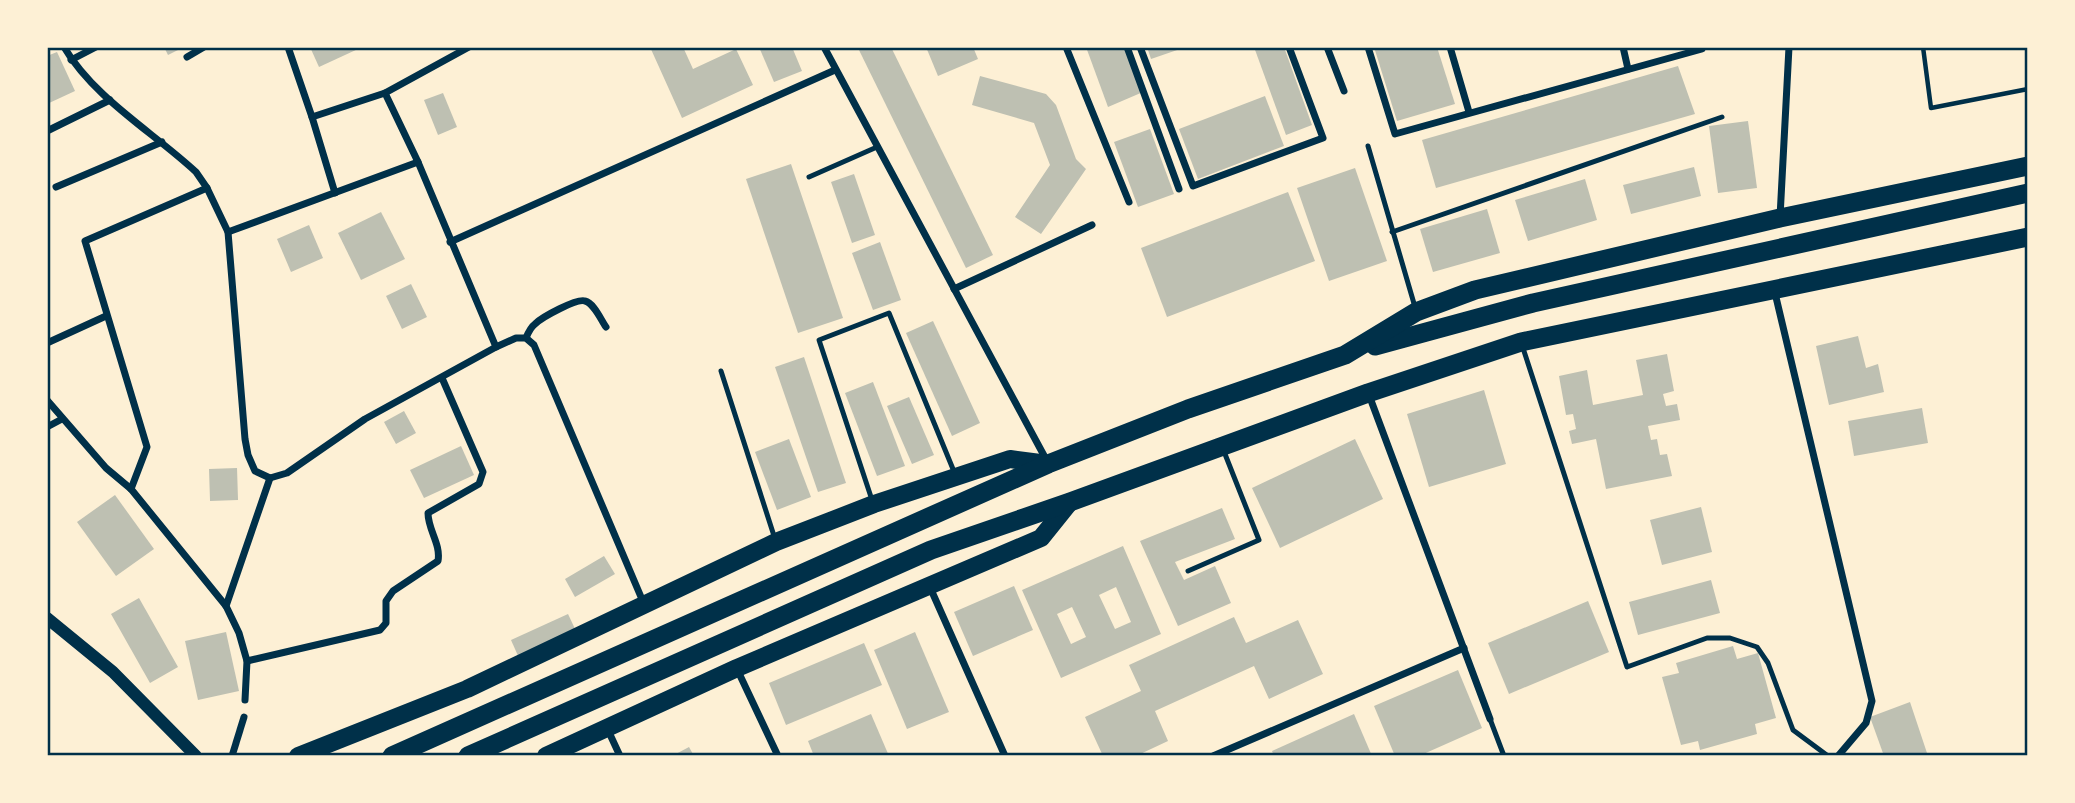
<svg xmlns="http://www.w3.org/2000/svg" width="2075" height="803" font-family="Helvetica,sans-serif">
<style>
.building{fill:#bec0b2;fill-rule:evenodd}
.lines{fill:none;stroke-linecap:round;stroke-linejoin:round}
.path{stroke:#003049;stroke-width:4.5}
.service{stroke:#003049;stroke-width:5}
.minor{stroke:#003049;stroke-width:7}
.tertiary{stroke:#003049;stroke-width:12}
.primary{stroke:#003049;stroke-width:18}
.trunk{stroke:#003049;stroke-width:19}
.neatline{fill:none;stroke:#003049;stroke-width:2.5}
</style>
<rect width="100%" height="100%" fill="#fdf0d5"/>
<!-- building -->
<g class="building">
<path d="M164,47H184L168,55Z"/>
<path d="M310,47H357L358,49L319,67Z"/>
<path d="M650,47H683L693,69L736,49L753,85L682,118Z"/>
<path d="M759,47H792L802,71L774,82Z"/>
<path d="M891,47L993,255L966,268L858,48Z"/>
<path d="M926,47H973L978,59L938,76Z"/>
<path d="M1086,47H1124L1143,92L1108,107Z"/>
<path d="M1147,47H1183V48L1151,59Z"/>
<path d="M1254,47H1284L1312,125L1286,135Z"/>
<path d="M1374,47H1437L1455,104L1397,121Z"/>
<path d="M57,52L75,91L47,104V56Z"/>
<path d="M1678,66L1695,114L1436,188L1422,140Z"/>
<path d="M980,76L1046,94L1056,105L1076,159L1086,169L1041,234L1015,217L1050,165L1034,123L972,105Z"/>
<path d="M443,93L457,127L438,135L424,100Z"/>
<path d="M1265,96L1284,146L1198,179L1179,129Z"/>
<path d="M1748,121L1757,188L1718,193L1709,126Z"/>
<path d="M1150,129L1174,194L1138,207L1114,142Z"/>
<path d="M791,164L843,318L798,333L746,179Z"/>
<path d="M1694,167L1701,196L1631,214L1623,185Z"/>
<path d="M1355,168L1387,261L1329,281L1297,188Z"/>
<path d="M854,174L875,235L852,243L831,182Z"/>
<path d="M1585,179L1597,220L1528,241L1515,200Z"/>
<path d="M1288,192L1315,261L1167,317L1141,248Z"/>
<path d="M1487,209L1500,253L1433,272L1420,229Z"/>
<path d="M381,212L405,259L361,280L338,233Z"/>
<path d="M309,225L323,258L291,272L277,239Z"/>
<path d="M880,242L901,300L873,310L852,253Z"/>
<path d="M411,284L427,317L402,329L386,296Z"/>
<path d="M933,321L980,423L952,436L906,333Z"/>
<path d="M1858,336L1866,368L1878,364L1884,392L1829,405L1816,346Z"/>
<path d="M1667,354L1674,391L1663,394L1666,406L1677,404L1680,420L1648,426L1651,440L1657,439L1660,455L1667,454L1672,476L1606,489L1596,439L1572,444L1569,431L1576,429L1573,414L1566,415L1559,376L1587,370L1593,405L1643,395L1636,360Z"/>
<path d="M804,357L846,483L818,492L775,367Z"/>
<path d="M873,382L905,466L877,476L845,393Z"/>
<path d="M1484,390L1506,464L1429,487L1407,414Z"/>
<path d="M909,397L934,455L912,464L887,406Z"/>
<path d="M1922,408L1928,443L1854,456L1848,421Z"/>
<path d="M404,411L416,433L396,444L384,422Z"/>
<path d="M789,439L811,497L777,510L755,452Z"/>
<path d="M1355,439L1383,499L1280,548L1252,488Z"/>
<path d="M461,446L474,475L424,498L410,470Z"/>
<path d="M237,468L238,500L210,501L209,469Z"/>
<path d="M115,495L154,549L116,576L77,522Z"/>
<path d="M1701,507L1712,552L1662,565L1650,520Z"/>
<path d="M1222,508L1235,539L1175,562L1184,580L1215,566L1231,603L1178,626L1140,541Z"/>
<path d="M1123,546L1161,634L1061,678L1022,590ZM1116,587L1131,622L1115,629L1099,595ZM1072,607L1086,637L1071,644L1057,614Z"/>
<path d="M604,556L615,574L575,597L565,579Z"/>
<path d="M1711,580L1720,613L1638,635L1629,602Z"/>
<path d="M1014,586L1033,630L973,656L954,612Z"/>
<path d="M139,598L178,667L150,683L111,614Z"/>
<path d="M1588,601L1609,652L1509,694L1488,643Z"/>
<path d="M568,614L576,631L519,658L511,640Z"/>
<path d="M1234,617L1246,643L1298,620L1323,674L1269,699L1254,666L1155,711L1168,741L1136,756H1103L1085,717L1141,691L1129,665Z"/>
<path d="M226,632L239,691L198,700L185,641Z"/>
<path d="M915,632L949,712L907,729L874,650Z"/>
<path d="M864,643L882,685L786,725L769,683Z"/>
<path d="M1733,646L1737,659L1758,653L1776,718L1755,724L1757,734L1700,750L1698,741L1681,745L1662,677L1679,673L1676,663Z"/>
<path d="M1458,670L1482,728L1419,756H1395L1374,706Z"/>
<path d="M1910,702L1928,756H1884L1870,717Z"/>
<path d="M871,714L889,756H814L808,741Z"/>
<path d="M1354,714L1372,756H1274L1272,751Z"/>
<path d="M689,747L694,756H672Z"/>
</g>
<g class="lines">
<!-- path -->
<path class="path" d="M1923,47L1931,108L2028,89"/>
<!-- service -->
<g class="service">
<path d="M1368,146L1415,307"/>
<path d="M809,177L877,147"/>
<path d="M1392,232L1722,117"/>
<path d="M1522,345L1627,667L1707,638H1730L1757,647L1768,663L1793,730L1828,756"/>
<path d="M721,371L775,539"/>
<path d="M872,500L819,340L889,313L955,474"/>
<path d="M1188,571L1259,540L1223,449"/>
<path d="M1490,719L1504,756"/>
</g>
<!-- minor -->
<g class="minor">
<path d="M64,47C94,98 153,132 196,172L207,188L228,232L245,439L248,455L255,471L270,478L287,473L365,419L496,347L516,338H526L534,345L644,604"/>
<path d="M288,47L312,117L385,93L418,162L496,347"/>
<path d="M824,47L1048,463"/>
<path d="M1066,47L1129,202"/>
<path d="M1127,47L1179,189"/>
<path d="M1140,47L1193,186L1323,138L1289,47"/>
<path d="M1327,47L1344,91"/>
<path d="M1368,47L1395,134L1702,49"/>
<path d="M1450,47L1469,112"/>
<path d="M1623,47L1628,69"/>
<path d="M187,57L204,47"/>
<path d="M71,60L96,47"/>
<path d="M385,93L469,47"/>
<path d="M312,117L335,193"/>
<path d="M47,131L110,100"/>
<path d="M56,187L162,142"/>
<path d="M1780,217L1789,47"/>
<path d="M228,232L418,162"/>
<path d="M450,242L835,70"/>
<path d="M954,289L1092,225"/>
<path d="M1775,293L1872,701L1866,723L1838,756"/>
<path d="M526,338C528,333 531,327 535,324C542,317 577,298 585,301C594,303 601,320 606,327"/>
<path d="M47,343L106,316"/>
<path d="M1369,395L1490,719"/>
<path d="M47,400L106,468L131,489L226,606L239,633L247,661L245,700"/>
<path d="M47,427L62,419"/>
<path d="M131,489L147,447L85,241L207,188"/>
<path d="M929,585L1005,756"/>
<path d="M226,606L270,478"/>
<path d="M247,661L380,630L386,623V601L393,591L438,561C441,544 428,530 428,513L479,484L483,472L442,378"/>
<path d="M737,669L778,756"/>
<path d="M607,728L620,756"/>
<path d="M232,756L244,717"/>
<path d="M1213,756L1464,648"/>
</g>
<!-- tertiary -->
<path class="tertiary" d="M47,618L113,672L196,756"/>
<!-- primary -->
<g class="primary">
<path d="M298,756L467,689L776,542L874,504L1010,459L1048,464"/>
<path d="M546,756L737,668L1041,538L1070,502"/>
</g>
<!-- trunk -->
<g class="trunk">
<path d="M1375,346L1533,303L2028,193"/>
<path d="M392,756L1048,464L1188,409L1345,355L1416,312L1475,290L1780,218L2028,166"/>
<path d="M468,756L931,550L1070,502L1368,393L1521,342L2028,237"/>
</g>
</g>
<!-- border -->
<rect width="2075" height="803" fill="none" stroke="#fdf0d5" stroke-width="98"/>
<rect x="49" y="49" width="1977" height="705" class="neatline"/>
</svg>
